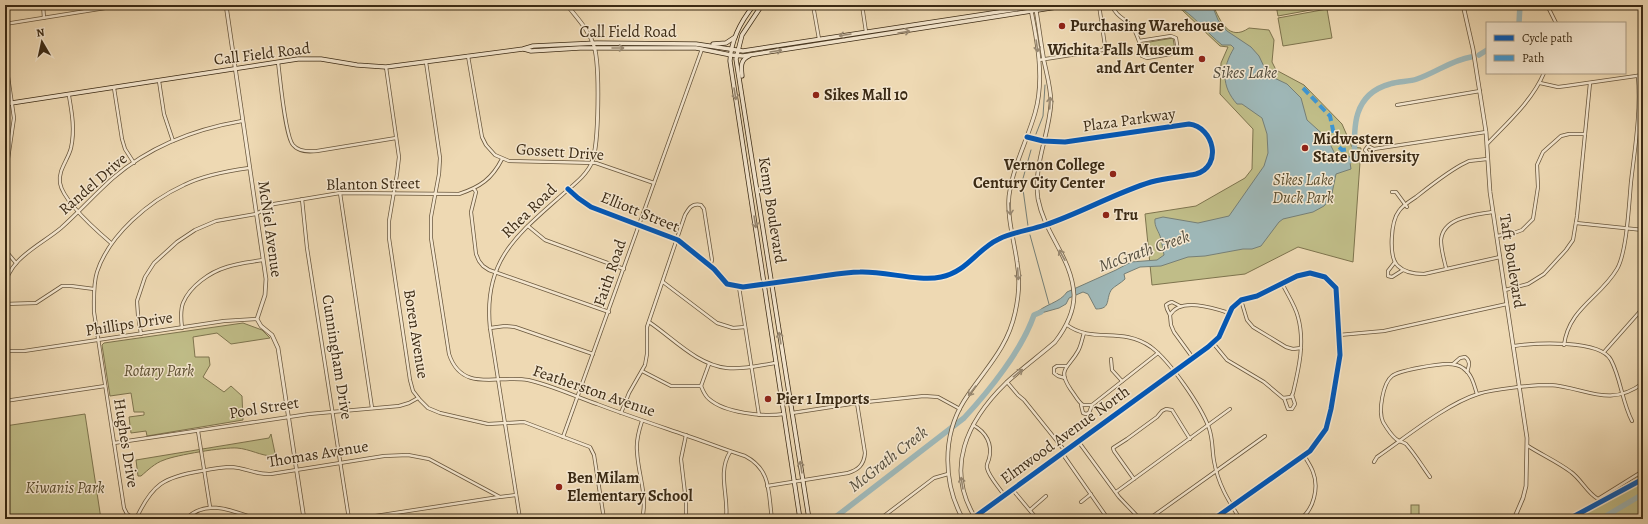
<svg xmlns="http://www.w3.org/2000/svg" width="1648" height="524" font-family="Alegreya,serif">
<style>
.green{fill:#c0bd88;stroke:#7e744e}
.water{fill:#9eb7b7;stroke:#767f76}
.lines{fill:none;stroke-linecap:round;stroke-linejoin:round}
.stream{stroke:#767f76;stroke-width:1}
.river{stroke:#9eb7b7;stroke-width:5.5}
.minor-casing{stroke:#68563c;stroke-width:4}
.tertiary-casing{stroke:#68563c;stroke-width:4.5}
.secondary-casing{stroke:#3b2a14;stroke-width:5}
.minor{stroke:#f4e6ce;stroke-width:2.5}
.tertiary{stroke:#f4e6ce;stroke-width:3}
.secondary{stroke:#f4e6ce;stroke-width:3.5}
.quiet{stroke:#3e96d3;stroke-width:4;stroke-dasharray:8 4;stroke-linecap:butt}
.cycleway-casing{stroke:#f4e6ce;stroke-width:8}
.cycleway{stroke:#0057b8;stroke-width:5}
.oneway{stroke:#988871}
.poi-dot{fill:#8f2418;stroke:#f4e6ce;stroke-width:1.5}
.labels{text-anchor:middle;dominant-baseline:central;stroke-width:3;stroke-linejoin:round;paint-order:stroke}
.poi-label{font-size:16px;font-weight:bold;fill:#3b2a14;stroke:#f4e6ce;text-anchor:start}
.street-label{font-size:16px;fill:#3b2a14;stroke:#f4e6ce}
.park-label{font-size:16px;font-style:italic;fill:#5c4f31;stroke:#f4e6ce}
.water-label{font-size:17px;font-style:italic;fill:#544d3d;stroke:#f4e6ce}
</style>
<rect width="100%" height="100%" fill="#eed9b3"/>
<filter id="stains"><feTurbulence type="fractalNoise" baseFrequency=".005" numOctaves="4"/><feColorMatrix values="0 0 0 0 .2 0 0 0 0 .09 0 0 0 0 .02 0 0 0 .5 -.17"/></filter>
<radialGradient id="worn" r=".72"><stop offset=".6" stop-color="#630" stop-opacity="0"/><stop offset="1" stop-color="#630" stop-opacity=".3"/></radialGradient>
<!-- green -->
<g class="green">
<path d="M1170,5H1213C1220,21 1229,42 1249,28L1269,30L1274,40L1272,62L1276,70L1304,85L1342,124L1352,147L1361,148L1353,262L1298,247L1245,274L1152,285L1145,214L1196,206L1245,178L1252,169L1253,129L1220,94L1221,63L1228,47L1220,46L1182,10Z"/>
<path d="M1276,5H1326L1327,7L1278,16Z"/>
<path d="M1327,9L1332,38L1283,46L1278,18Z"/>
<path d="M1173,38L1175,50L1146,55L1143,45L1144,43Z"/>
<path d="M243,323L262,330L270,338L231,344L217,333L193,337L195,357H209L210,365L203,377L224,392L231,386L242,396L243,420L147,436L146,431L131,433L129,417L144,415V412H134L131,393L110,396L102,345L104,343Z"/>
<path d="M85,414L101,519H5V426Z"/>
<path d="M271,434L276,458L273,456C261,456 250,449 237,448C224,447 176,455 164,460C155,463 148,470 141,476H138L136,460L269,438Z"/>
<path d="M1643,474V519H1565L1609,496Z"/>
<rect x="1411" y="505" width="8" height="14"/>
</g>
<!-- water -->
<path class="water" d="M1176,5H1212L1218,20L1227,31L1251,47L1259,56L1268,75L1287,84L1301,98L1307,120L1327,138L1335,154L1339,156H1349L1351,169L1336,174L1331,198L1324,206L1313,212L1283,219L1279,222L1261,246L1252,249H1243L1205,256L1188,257L1161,266L1140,267L1124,274L1125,279C1121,283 1115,286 1112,289C1105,298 1112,309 1096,309L1088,294L1083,292L1069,298L1066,304L1059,308L1034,315C1044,304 1060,303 1067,292L1116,270L1131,262L1157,260L1164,255C1163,250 1162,244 1161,239C1159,231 1154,227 1155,219L1163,217L1198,223L1229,216L1264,166L1268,153L1267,134L1262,118L1242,104H1237C1221,86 1222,68 1234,48L1231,45H1222C1207,33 1194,15 1176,5Z"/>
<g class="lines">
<!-- stream -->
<g class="stream">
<path d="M1036,134L1043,116L1045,85"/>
<path d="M1028,226L1022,182L1031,150"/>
<path d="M1030,235L1049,304"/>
</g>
<!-- river -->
<g class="river">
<path d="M1519,23L1520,5"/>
<path d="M1479,55L1487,50"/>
<path d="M1344,162L1355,159C1353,127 1353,94 1390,84C1399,81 1409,82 1417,79C1435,73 1452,60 1471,57"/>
<path d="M833,519L964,418C989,391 1022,350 1034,315L1041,312"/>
<path d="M1601,519L1643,494"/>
</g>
<!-- minor casing -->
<g class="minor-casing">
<g id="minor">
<path d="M43,5L44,18"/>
<path d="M84,5L85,11"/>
<path d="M813,5L819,39"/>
<path d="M862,5L866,32"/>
<path d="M1112,5C1116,17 1124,18 1132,26C1135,30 1137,36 1139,41"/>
<path d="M1547,5L1556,23"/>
<path d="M5,24L124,5"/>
<path d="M1171,36L1176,38L1178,51L1177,53L1147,58L1142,56L1139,41Z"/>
<path d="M5,56L14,118L5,179"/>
<path d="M468,56L482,137L486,145L495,155L509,161L596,163L654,183"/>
<path d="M1039,60L1103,50L1105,46L1099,5"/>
<path d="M278,62C280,77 285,136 293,145C299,152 308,152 317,151L396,138"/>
<path d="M426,62L440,158L439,174L431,217V238L449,354C462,394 500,374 528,380C551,385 574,396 597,404C626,415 656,425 685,435C706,442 725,450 745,456C772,470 768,493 772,519"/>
<path d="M386,67L399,157L397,174L389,221V238L410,380L413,391L420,400L428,408L440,413L488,424L524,422L590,447L594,455L604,519"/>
<path d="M159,81L164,114L173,141"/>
<path d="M1540,83L1558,87L1566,86L1643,75"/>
<path d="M114,88L122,139L125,149L134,163"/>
<path d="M69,96C72,113 75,130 71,148C68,160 58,170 60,183C63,201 97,231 111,243"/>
<path d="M1397,105L1480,91"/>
<path d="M1487,144C1508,122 1532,101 1544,73"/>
<path d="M1374,149L1371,153H1368L1365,150L1368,146L1374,149L1486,132"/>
<path d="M1487,159L1469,161L1461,165C1445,174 1430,186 1416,197C1410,201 1403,205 1399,211C1391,221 1388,257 1398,266C1405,273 1415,274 1424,274L1500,257"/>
<path d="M474,189L476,192L471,212L476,254L479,261L483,266L489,270L609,312"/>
<path d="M568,189L578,198L591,207L678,240L714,269L727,284L743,287C765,284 787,281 809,278C826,276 843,272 860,272C885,271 919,282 941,277C967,272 977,249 999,239C1013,232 1030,230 1045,225C1081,213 1115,193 1151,182C1166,178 1181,177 1196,174C1223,166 1214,127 1189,124L1065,142L1043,141L1027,137"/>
<path d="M1392,192H1396L1407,207"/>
<path d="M340,193L372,408"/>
<path d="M302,199L307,248L349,519"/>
<path d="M1576,223L1643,230"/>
<path d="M528,226L545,240L624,269"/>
<path d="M1497,236L1514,233L1522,230L1533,219L1538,187L1537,165L1543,152L1561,136L1569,134H1585"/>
<path d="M5,250L16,263"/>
<path d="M1395,262L1388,271V276L1392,277L1403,270"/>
<path d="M1446,268C1444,259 1441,250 1441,240C1443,217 1475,215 1492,212"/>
<path d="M663,282L717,323L733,328L745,327"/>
<path d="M739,287L759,415"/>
<path d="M5,288C7,259 41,245 61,228C79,212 95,194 113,178C150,146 195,129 242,121"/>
<path d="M1505,290L1528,284L1544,274L1566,250L1573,240L1577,216L1590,83"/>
<path d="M5,293L6,304"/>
<path d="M1241,300L1247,320L1253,327L1286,347L1293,349L1301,348"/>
<path d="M5,304L36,303L62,286H71L94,289"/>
<path d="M1170,315L1167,309L1166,305L1169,303L1172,302L1180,306"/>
<path d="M649,322C673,338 697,365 727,368C743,370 761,365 776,363"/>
<path d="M1067,325C1093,344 1121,326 1151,347C1170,361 1201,406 1209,428C1213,439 1212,450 1214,461C1218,484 1228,500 1240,519"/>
<path d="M182,328C181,320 180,311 183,303C190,286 210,272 227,267C238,263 251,262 263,260"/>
<path d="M490,328L505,326L515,327L593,354"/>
<path d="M1084,333C1082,339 1081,346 1078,351C1069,368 1056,368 1071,390C1075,395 1078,402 1083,405H1092L1158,353"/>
<path d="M141,334L138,315L137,301L145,277L154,263L177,242L195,230L216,221L256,214L274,204L340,193L459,194C480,187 492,179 502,159"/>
<path d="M1339,335L1384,331L1507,304"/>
<path d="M1213,343L1227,360L1264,382L1283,398L1291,397L1293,393C1299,368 1305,342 1298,317C1295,305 1287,294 1282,283"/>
<path d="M1564,345C1569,308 1600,298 1617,269C1627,252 1629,203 1631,182C1635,147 1641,112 1638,76"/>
<path d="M1514,346C1535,343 1600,339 1611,360C1621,379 1622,402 1632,421"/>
<path d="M5,351H24L224,321L257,319"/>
<path d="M1604,352L1643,308"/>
<path d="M1193,358L1174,332L1171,325L1170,315C1180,297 1214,308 1229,313"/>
<path d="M1111,359L1112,370L1122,381"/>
<path d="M1453,364L1460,358L1465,357C1471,361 1469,366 1467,372"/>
<path d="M642,371L671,386H701C703,391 705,396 709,399C725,413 763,417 784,414"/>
<path d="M1065,378L1058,376L1054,373V368L1057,366H1066"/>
<path d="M1007,382L1018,395L1024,400L1065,451"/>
<path d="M701,386L709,364"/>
<path d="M1284,398L1288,409H1292L1295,404L1292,395"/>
<path d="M5,401L105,386"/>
<path d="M1081,405L1083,413L1086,414L1089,413L1092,405"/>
<path d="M621,413L629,393L645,365L647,354V327L685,215C689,208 692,203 701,205L704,209L712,260L710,266"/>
<path d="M792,413L857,403L924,396L938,397L960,409"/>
<path d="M642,421C639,430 636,441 637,451C638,475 648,496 642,519"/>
<path d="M973,425C986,432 993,444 989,459C988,462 986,465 987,468C989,477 999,487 1004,495"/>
<path d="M198,431L210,507"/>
<path d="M686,435L681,459L686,502V519"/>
<path d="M563,437L702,49"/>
<path d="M1078,441L1119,497L1140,519"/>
<path d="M114,443L309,414L399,406L409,403L418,398"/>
<path d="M1528,446C1542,455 1558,462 1571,472C1581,479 1587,493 1598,499L1643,471"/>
<path d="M1062,453L1108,519"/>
<path d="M1374,462L1377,457C1405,438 1446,404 1478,394C1494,389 1532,385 1550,385C1585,387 1609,409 1643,383"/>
<path d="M1430,477C1422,466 1415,454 1406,444C1404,442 1399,442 1396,439C1391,435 1386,427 1383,422C1378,411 1383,383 1392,376C1400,370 1438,364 1448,364C1453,364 1459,365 1463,368C1472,374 1474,385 1477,394"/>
<path d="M1134,479L1114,451L1113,448L1127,439L1157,417L1162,411L1166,409L1172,410L1190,439"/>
<path d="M767,486L848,473C858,470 864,465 865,453L857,403"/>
<path d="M1012,489L1037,519"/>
<path d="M1116,492L1230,409"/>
<path d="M1081,502L1091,494"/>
<path d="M1030,510L1046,496"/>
<path d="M134,519L127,514L124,508L94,312C94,298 93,285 97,272C109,235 149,201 184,185C204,175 227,171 249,168"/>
<path d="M136,519C152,484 164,477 201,471C211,469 222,467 232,467C246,468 257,475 271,474L384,456L408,455L429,459L500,497L516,495"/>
<path d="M186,519C206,498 233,511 256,519"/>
<path d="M356,519L499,497"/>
<path d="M520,519L490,328C483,260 517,235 563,194C573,185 587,175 592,162"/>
<path d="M618,519H630"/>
<path d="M726,519C729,496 717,473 730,452"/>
<path d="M880,519L934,478L948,474"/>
<path d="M972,519L1208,347L1219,337L1232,308L1241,300L1257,296L1297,276L1310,273L1325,277L1336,288L1340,355L1331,409L1326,429L1310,451L1214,519"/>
<path d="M1149,519L1265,436"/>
<path d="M1300,519C1314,510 1319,487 1313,472C1311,466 1307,461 1304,455"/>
</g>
</g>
<!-- tertiary casing -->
<g class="tertiary-casing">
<g id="tertiary">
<path d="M226,5L266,279L265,295L257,319L261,326L272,335L278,348L304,519"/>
<path d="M567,5C577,18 589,30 594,46C600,65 599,144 592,162"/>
<path d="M1463,5L1473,49L1486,132L1490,192L1527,438L1526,486L1523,498L1514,519"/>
<path d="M963,519C943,484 942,436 964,401C983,371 1007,350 1015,313C1019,296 1020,279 1017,262C1014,240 1007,218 1009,196C1013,166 1027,141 1035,113C1045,79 1037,39 1030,5"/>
<path d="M976,519C944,469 967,421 1006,383C1021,369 1039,356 1055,342C1065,329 1074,313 1074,295C1072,258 1045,235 1038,199C1033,165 1049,136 1051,103C1051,89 1047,75 1044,61C1041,44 1039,27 1036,10"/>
</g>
</g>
<!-- secondary casing -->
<g class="secondary-casing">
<g id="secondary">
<path d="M754,5C741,21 731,41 730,61L800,519"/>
<path d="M762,5L742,35L736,59L809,519"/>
<path d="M713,44L726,43L735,37"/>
<path d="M524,49L531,51L580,48H696L731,55L743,56L1070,5"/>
<path d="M742,76C741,67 740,60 749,56"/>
<path d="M5,104L298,59H321L357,65L386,67L523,49L533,46L597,43L696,44L743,51L1044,5"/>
</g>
</g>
<!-- minor -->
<use href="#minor" class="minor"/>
<!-- tertiary -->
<use href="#tertiary" class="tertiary"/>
<!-- secondary -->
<use href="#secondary" class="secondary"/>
<!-- quiet -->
<path class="quiet" d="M1303,88L1330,116L1336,144L1342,150L1349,149"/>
<!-- cycleway casing -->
<g class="cycleway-casing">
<g id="cycleway">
<path d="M568,189L578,198L591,207L678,240L714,269L727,284L743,287C765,284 787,281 809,278C826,276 843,272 860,272C885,271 919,282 941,277C967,272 977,249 999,239C1013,232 1030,230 1045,225C1081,213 1115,193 1151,182C1166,178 1181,177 1196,174C1223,166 1214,127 1189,124L1065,142L1043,141L1027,137"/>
<path d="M972,519L1208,347L1219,337L1232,308L1241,300L1257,296L1297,276L1310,273L1325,277L1336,288L1340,355L1331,409L1326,429L1310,451L1214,519"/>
<path d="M1569,519L1643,479"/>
</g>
</g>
<!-- cycleway -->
<use href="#cycleway" class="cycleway"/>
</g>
<!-- one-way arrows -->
<defs><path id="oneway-shaft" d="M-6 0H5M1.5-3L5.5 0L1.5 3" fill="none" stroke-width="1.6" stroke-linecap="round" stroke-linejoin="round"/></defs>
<g class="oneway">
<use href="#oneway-shaft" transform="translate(904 32) rotate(-9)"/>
<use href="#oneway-shaft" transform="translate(845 35) rotate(171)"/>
<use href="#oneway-shaft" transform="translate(1037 46) rotate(82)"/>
<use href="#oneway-shaft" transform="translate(618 48)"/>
<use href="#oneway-shaft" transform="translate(776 51) rotate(-9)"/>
<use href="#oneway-shaft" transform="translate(735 94) rotate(81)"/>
<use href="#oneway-shaft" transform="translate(1050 103) rotate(-87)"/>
<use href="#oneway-shaft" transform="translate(1010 209) rotate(87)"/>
<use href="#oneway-shaft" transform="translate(755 222) rotate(81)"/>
<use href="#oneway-shaft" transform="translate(1062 255) rotate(-119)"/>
<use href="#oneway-shaft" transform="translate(1018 274) rotate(87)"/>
<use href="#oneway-shaft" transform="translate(780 338) rotate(-99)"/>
<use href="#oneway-shaft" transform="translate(1018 373) rotate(-39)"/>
<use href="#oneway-shaft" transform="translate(972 391) rotate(127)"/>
<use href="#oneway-shaft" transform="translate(801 467) rotate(-99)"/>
<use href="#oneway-shaft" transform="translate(962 483) rotate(-99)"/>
</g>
<!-- markers -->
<g class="poi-dot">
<circle cx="1062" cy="26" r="4"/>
<circle cx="1202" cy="59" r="4"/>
<circle cx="816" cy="95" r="4"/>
<circle cx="1305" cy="148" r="4"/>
<circle cx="1113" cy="174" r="4"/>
<circle cx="1106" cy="215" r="4"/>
<circle cx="768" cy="399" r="4"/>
<circle cx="559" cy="487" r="4"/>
</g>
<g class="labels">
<!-- poi labels -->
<g class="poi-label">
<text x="1070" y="26">Purchasing Warehouse</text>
<text x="1194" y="50" text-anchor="end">Wichita Falls Museum<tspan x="1194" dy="18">and Art Center</tspan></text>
<text x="824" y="95">Sikes Mall 10</text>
<text x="1313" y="139">Midwestern<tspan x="1313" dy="18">State University</tspan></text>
<text x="1105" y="165" text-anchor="end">Vernon College<tspan x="1105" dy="18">Century City Center</tspan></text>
<text x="1114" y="215">Tru</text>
<text x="776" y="399">Pier 1 Imports</text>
<text x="567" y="478">Ben Milam<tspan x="567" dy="18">Elementary School</tspan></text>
</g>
<!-- street labels -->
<g class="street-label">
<text x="628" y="32">Call Field Road</text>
<text transform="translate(262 54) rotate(-7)">Call Field Road</text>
<text transform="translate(1129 120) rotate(-8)">Plaza Parkway</text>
<text transform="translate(560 152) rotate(4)">Gossett Drive</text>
<text transform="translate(93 184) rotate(-41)">Randel Drive</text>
<text transform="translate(373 184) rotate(-1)">Blanton Street</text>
<text transform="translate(772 210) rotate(81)">Kemp Boulevard</text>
<text transform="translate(529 211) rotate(-44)">Rhea Road</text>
<text transform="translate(640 212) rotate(22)">Elliott Street</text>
<text transform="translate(270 229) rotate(82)">McNiel Avenue</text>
<text transform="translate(1512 261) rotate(81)">Taft Boulevard</text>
<text transform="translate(610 273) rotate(-71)">Faith Road</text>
<text transform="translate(129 324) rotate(-9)">Phillips Drive</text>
<text transform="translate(416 334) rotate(81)">Boren Avenue</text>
<text transform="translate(337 357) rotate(81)">Cunningham Drive</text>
<text transform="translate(594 391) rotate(19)">Featherston Avenue</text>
<text transform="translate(264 408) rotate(-9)">Pool Street</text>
<text transform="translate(1065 435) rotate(-36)">Elmwood Avenue North</text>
<text transform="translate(126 443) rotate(81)">Hughes Drive</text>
<text transform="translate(318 454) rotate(-9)">Thomas Avenue</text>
</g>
<!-- park labels -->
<g class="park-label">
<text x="1303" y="180">Sikes Lake<tspan x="1303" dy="18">Duck Park</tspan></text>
<text x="159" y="371">Rotary Park</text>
<text x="65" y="488">Kiwanis Park</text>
</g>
<!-- water labels -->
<g class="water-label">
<text x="1245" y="72">Sikes Lake</text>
<text transform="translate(1144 251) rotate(-19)">McGrath Creek</text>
<text transform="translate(888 459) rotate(-38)">McGrath Creek</text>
</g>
</g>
<!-- margin -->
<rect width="1648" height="524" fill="none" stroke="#eed9b3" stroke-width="20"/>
<rect x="6" y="6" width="1636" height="512" fill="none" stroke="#3b2a14" stroke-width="2"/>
<rect x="10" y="10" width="1628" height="504" fill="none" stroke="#3b2a14"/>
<!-- legend -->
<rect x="1486" y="22" width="140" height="52" fill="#f4e6ce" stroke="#aa9b84"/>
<rect x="1494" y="35" width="20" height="6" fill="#0057b8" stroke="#aa9b84"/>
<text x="1522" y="42" font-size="12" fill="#3b2a14">Cycle path</text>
<rect x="1494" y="55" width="20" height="6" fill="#3e96d3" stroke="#aa9b84"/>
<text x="1522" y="62" font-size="12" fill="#3b2a14">Path</text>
<!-- north arrow -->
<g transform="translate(42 42) rotate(351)" stroke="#f4e6ce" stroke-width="3" paint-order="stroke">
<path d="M0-3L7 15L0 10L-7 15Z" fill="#3b2a14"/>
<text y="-6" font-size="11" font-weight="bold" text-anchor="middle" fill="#3b2a14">N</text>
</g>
<rect width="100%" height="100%" filter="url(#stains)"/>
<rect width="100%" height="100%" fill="url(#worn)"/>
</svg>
